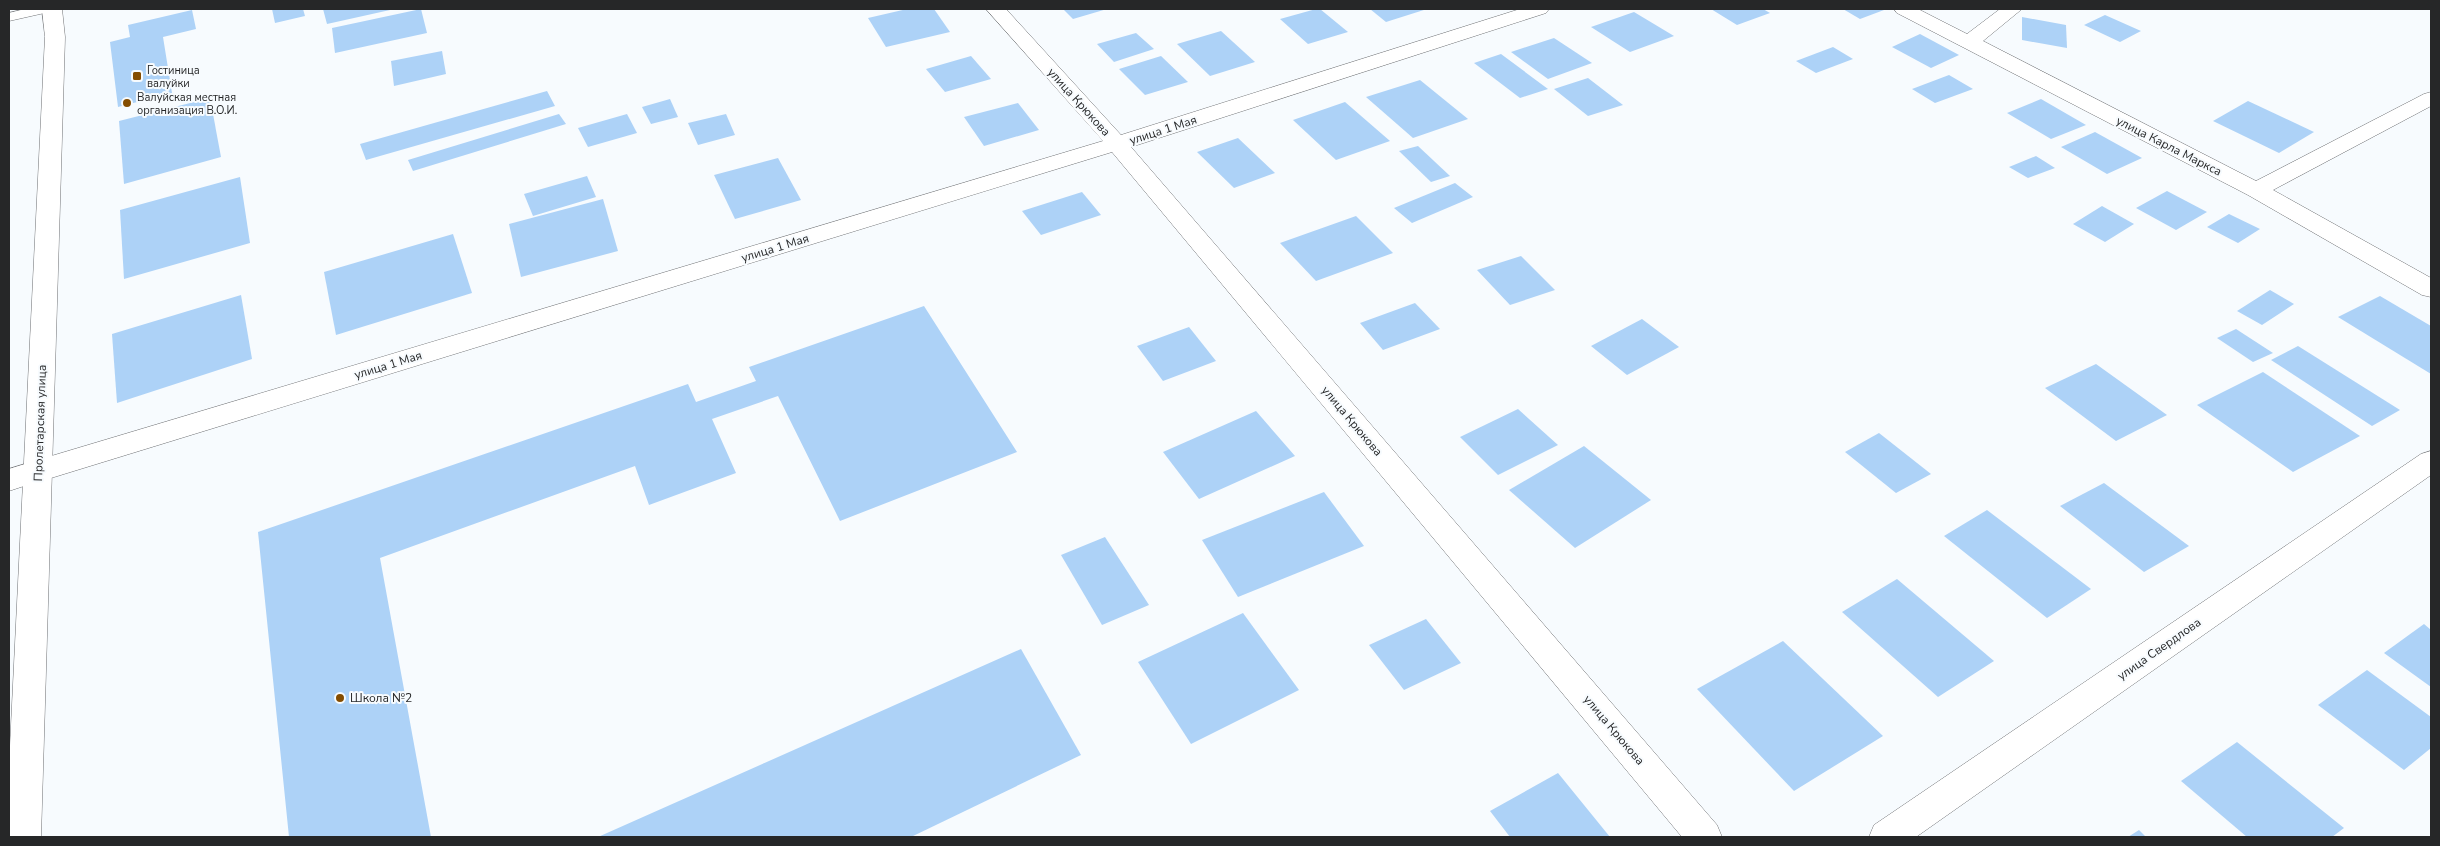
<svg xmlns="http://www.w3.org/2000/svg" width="2440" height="846" font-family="'Nunito Sans',sans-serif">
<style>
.building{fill:#add2f7}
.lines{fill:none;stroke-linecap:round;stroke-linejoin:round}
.lane-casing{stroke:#707275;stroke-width:1}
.street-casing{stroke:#707275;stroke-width:1}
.secondary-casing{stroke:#707275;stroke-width:1}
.primary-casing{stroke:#707275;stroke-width:1}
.lane{fill:#fff;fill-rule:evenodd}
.street{fill:#fff;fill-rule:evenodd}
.secondary{fill:#fff;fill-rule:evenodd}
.primary{fill:#fff;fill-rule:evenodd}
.poi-dot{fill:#854d00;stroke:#f7fbfe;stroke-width:2}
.labels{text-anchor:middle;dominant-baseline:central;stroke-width:4;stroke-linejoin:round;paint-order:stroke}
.far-poi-label{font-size:11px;fill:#262728;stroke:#f7fbfe;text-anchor:start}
.street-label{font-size:12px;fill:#262728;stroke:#f7fbfe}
.poi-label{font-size:12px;fill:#262728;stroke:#f7fbfe;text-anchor:start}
</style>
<rect width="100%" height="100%" fill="#f7fbfe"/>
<!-- building -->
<g class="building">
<path d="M272,9H303L305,16L275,23Z"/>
<path d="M323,9H390V10L327,24Z"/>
<path d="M421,9L427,33L335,53L332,28Z"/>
<path d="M907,9H934L950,32L886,47L868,18Z"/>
<path d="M1063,9H1107L1073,19Z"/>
<path d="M1316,9H1320L1348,32L1308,44L1280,19Z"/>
<path d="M1370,9H1427L1386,22Z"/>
<path d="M1711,9H1763L1770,13L1737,25Z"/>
<path d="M1843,9H1880L1884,10L1860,19Z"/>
<path d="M192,10L196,29L163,37L172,93L118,107L110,42L130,37L128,25Z"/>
<path d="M1634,12L1674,36L1630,52L1591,27Z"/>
<path d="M2105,15L2141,31L2120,42L2084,25Z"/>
<path d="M2022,17L2066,25L2067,48L2022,40Z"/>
<path d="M1221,31L1255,62L1210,76L1177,44Z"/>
<path d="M1136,33L1154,49L1114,62L1097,44Z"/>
<path d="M1920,34L1959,55L1931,68L1892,47Z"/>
<path d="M1554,38L1592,63L1548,79L1511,52Z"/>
<path d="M1833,47L1853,59L1816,73L1796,61Z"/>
<path d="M442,51L446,74L394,86L391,61Z"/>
<path d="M1501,54L1548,89L1520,98L1474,63Z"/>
<path d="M971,56L991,79L945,92L926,69Z"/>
<path d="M1161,56L1188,82L1145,95L1119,69Z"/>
<path d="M1949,75L1973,89L1935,103L1912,89Z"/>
<path d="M1588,78L1623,105L1588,116L1554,89Z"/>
<path d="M1420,80L1468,119L1413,138L1366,97Z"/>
<path d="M547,91L555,106L366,160L360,144Z"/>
<path d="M210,98L221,157L124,184L119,121Z"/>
<path d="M670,99L678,117L651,124L642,107Z"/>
<path d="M2041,99L2086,125L2051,139L2007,113Z"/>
<path d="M2248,101L2314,132L2279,153L2213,121Z"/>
<path d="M1345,102L1390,141L1336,160L1293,120Z"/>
<path d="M1018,103L1039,130L984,146L964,117Z"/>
<path d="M559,114L566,124L413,171L408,160Z"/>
<path d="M627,114L637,133L588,147L578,128Z"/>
<path d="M726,114L735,135L698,145L688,123Z"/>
<path d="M2095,132L2142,158L2107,174L2061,147Z"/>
<path d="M1238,138L1275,173L1234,188L1197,152Z"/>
<path d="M1418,146L1450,176L1431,182L1399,151Z"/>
<path d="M2036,156L2055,168L2028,178L2009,167Z"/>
<path d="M778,158L801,200L735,219L714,175Z"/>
<path d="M587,176L596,197L533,216L524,194Z"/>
<path d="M240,177L250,243L124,279L120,210Z"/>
<path d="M1455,183L1473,197L1412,223L1394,208Z"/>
<path d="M2167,191L2207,212L2176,230L2136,208Z"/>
<path d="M1082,192L1101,215L1041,235L1022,211Z"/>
<path d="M603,199L618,251L521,277L509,224Z"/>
<path d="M2102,206L2134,224L2105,242L2073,224Z"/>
<path d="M2229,214L2260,229L2238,243L2207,227Z"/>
<path d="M1356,216L1393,253L1316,281L1280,243Z"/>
<path d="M453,234L472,293L336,335L324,272Z"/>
<path d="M1521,256L1555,290L1510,305L1477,270Z"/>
<path d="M2270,290L2294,304L2262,325L2237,311Z"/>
<path d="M241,295L252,359L117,403L112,334Z"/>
<path d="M2380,296L2431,326V374L2338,317Z"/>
<path d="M1415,303L1440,329L1383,350L1360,323Z"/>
<path d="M924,306L1017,452L840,521L778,396L712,419L736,473L649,505L635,466L380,558L431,837H289L258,532L688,384L696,402L756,381L749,367Z"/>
<path d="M1642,319L1679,347L1627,375L1591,346Z"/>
<path d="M1189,327L1216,361L1163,381L1137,346Z"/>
<path d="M2236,329L2273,353L2253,362L2217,338Z"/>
<path d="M2298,346L2400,410L2372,426L2271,360Z"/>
<path d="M2096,364L2167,415L2116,441L2045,388Z"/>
<path d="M2263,372L2360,436L2293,472L2197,405Z"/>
<path d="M1518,409L1558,445L1498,475L1460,437Z"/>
<path d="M1256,411L1295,456L1199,499L1163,452Z"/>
<path d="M1879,433L1931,474L1896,493L1845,452Z"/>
<path d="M1584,446L1651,500L1575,548L1509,490Z"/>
<path d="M2104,483L2189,546L2144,572L2060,506Z"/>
<path d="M1324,492L1364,546L1238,597L1202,540Z"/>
<path d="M1987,510L2091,589L2047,618L1944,536Z"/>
<path d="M1105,537L1149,605L1102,625L1061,555Z"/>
<path d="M1897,579L1994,661L1938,697L1842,612Z"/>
<path d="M1243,613L1299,690L1191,744L1138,662Z"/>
<path d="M1426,619L1461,663L1404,690L1369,645Z"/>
<path d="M2424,624L2431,630V687L2384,653Z"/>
<path d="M1783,641L1883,736L1794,791L1697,689Z"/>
<path d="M1021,649L1081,755L911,837H598Z"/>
<path d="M2367,670L2431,717V748L2404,770L2318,705Z"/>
<path d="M2237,742L2344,828L2332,837H2247L2181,781Z"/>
<path d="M1558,773L1610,837H1510L1490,811Z"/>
<path d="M2139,830L2146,837H2128Z"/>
</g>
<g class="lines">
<!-- lane casing -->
<g class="lane-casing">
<path id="lane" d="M25,9H52L49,12L9,21V13Z"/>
</g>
<!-- street casing -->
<g class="street-casing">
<g id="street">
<path d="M986,9H1006L1121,135L1520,9H1549L1546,13L1131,147L1717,825L1722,837H1682L1112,152L38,482L28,478L24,471L28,464L38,460L1103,141Z"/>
<path d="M1894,9H1918L1967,34L2000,9H2022L1983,41L2256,181L2424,94L2431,92V106L2273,190L2431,278V297L2422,295L2248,195L1897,13Z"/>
<path d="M2431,451V475L1916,837H1869L1874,825L2421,454Z"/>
</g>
</g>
<!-- secondary casing -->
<g class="secondary-casing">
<path id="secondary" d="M38,460L48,464L52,471L48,478L9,491V469Z"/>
</g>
<!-- primary casing -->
<g class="primary-casing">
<path id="primary" d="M42,9H62L65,37L41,837H9V766L45,37Z"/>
</g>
<!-- lane -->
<use href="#lane" class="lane"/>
<!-- street -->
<use href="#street" class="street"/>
<!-- secondary -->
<use href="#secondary" class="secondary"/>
<!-- primary -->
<use href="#primary" class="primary"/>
</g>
<!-- markers -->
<g class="poi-dot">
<rect x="132" y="71" width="10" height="10" rx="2.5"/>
<circle cx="127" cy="103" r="5"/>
<circle cx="340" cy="698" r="5"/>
</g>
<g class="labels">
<!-- far-poi labels -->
<g class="far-poi-label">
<text x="147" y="70">Гостиница<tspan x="147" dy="13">валуйки</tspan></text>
<text x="137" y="97">Валуйская местная<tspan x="137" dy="13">организация В.О.И.</tspan></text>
</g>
<!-- street labels -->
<g class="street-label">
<text transform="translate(1079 102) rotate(48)">улица Крюкова</text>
<text transform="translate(1163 130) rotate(-18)">улица 1 Мая</text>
<text transform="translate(2169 146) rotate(27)">улица Карла Маркса</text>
<text transform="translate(775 248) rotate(-17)">улица 1 Мая</text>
<text transform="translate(388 365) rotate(-17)">улица 1 Мая</text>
<text transform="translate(1352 421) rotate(50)">улица Крюкова</text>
<text transform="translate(40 423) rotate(-88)">Пролетарская улица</text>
<text transform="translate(2159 649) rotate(-35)">улица Свердлова</text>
<text transform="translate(1614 730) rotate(50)">улица Крюкова</text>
</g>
<!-- poi labels -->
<g class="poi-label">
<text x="350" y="698">Школа №2</text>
</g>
</g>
<!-- border -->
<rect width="2440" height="846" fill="none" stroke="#262728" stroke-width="20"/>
</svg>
